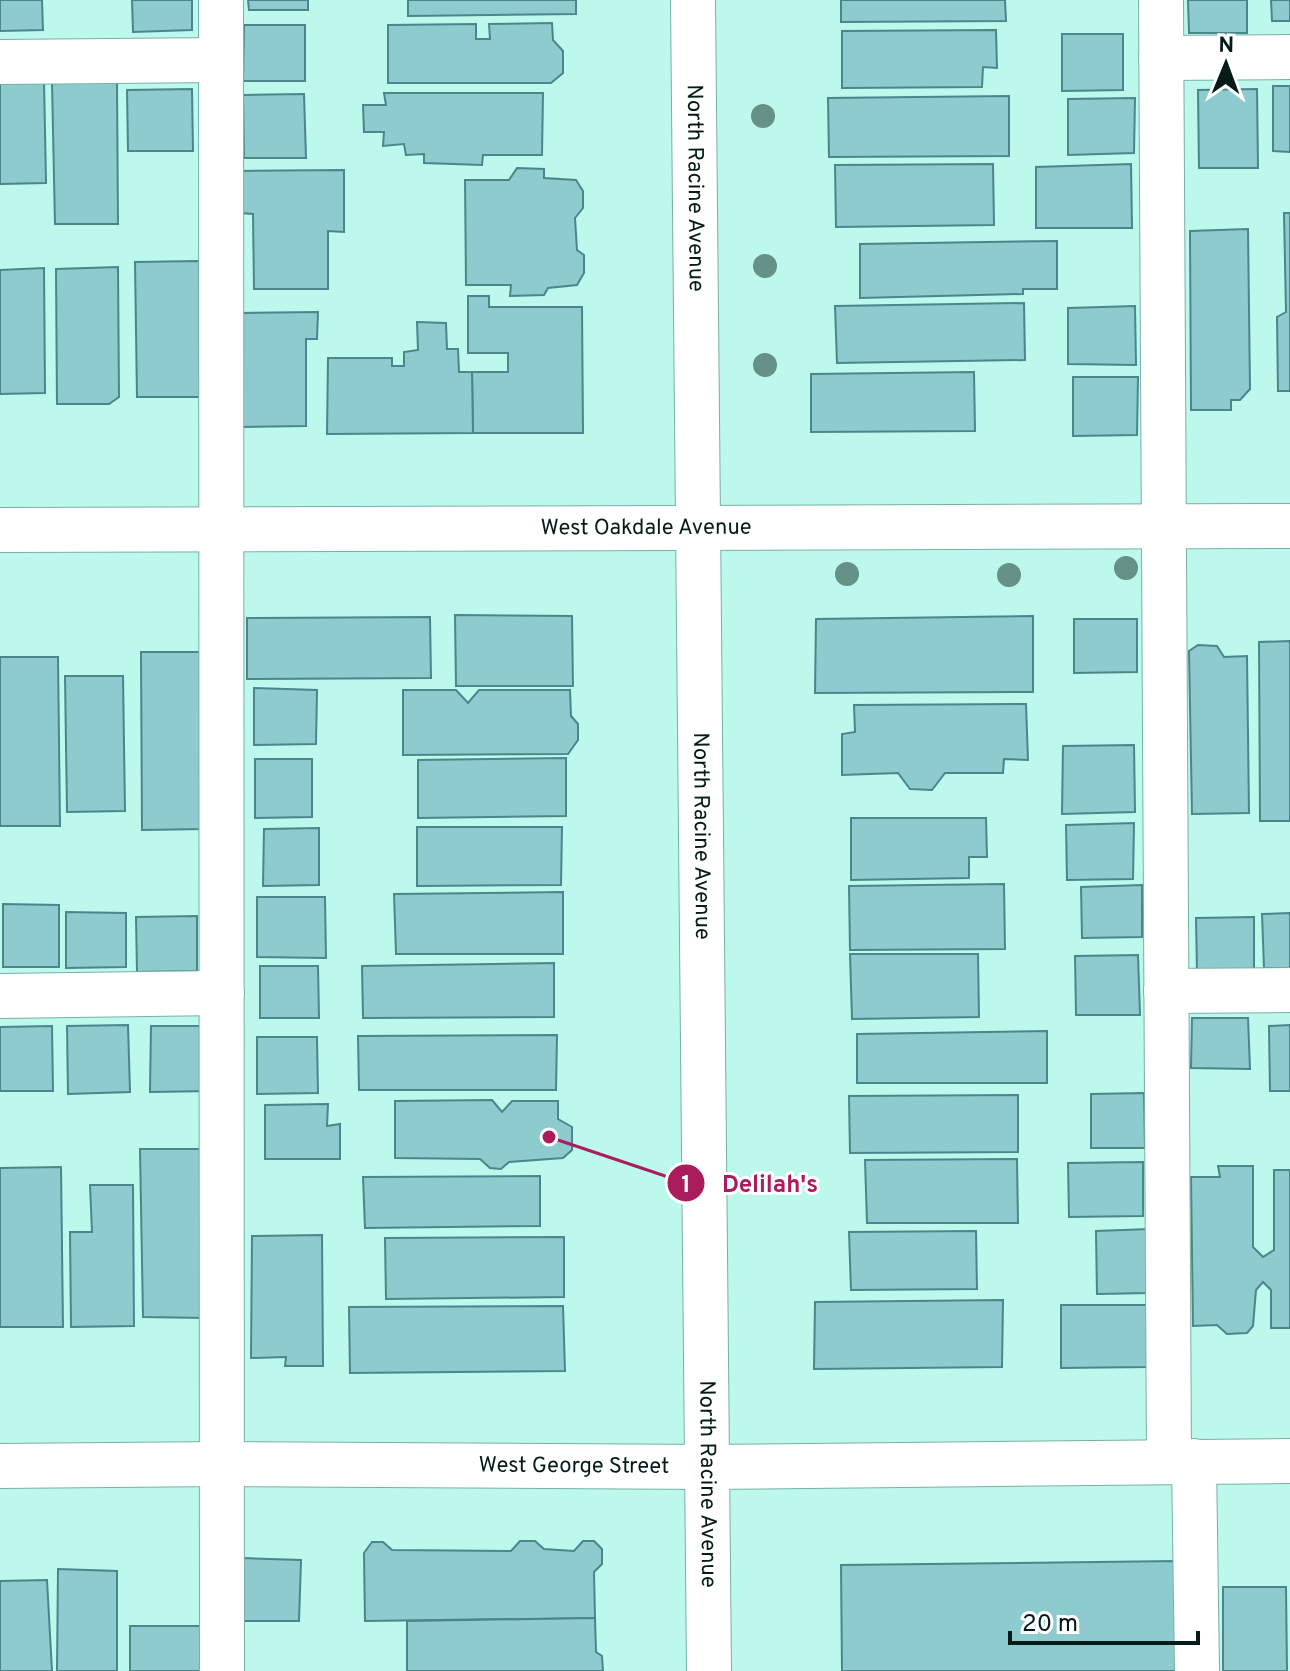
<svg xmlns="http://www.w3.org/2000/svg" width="1290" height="1671" font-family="Overpass,sans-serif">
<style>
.building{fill:#8ecbcf;stroke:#4a868a;stroke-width:2}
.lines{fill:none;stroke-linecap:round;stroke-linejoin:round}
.minor-casing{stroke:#77b1a5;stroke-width:46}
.minor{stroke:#fff;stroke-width:44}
.tree{fill:#659187}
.labels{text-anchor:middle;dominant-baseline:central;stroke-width:6;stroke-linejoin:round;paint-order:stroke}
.street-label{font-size:22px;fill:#041b17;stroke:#fff}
.leader{fill:none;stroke:#aa1c5b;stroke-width:3}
.callout-dot{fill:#aa1c5b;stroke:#fff;stroke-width:3}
.mark-label{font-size:24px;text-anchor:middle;font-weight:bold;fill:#fff}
.callout-label{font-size:24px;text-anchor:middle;font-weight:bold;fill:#aa1c5b;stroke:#fff;stroke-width:6;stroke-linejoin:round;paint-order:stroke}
</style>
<rect width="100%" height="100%" fill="#bcf8eb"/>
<!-- building -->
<g class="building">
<path d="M0,0H42L43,30L0,31Z"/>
<path d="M132,0H192V30L133,32Z"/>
<path d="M248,0H308V10H249Z"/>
<path d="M408,0H576V14L408,16Z"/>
<path d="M841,0H1005L1006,21L841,22Z"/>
<path d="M1188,0H1247V33H1189Z"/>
<path d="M1271,0H1290V21H1272Z"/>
<path d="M552,23L553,40L563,51V73L551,83H388V25L476,24V39H490L489,24Z"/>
<path d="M244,25H305V81H243Z"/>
<path d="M996,30L997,68L983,67L982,87L842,88V31Z"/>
<path d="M1062,34H1123V90L1062,91Z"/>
<path d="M44,80L46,183L0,184V81Z"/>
<path d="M117,82L118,224H55L52,83Z"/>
<path d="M1273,86H1290V152L1273,151Z"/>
<path d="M192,89L193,151H128L127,90Z"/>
<path d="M1257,89L1258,168H1199L1198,90Z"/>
<path d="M384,93H543L542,155H483L482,165L424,163V154L406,155L404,144L383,146L384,132H364L363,105H386Z"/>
<path d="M304,94L306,158H244L243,95Z"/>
<path d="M1009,96V156L829,157L828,98Z"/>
<path d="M1135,98L1134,153L1068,155V99Z"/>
<path d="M993,164L994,225L836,227L835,165Z"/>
<path d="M1131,164L1132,228H1036V167Z"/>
<path d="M517,168L544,169V178L576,180L583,191V208L575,218L577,250L584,255V273L577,285L548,288L544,295L510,296L511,285H466L465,180H509Z"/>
<path d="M344,170V232L328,231V289H254L253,214L240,213V171Z"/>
<path d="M1284,213H1290V391H1278L1277,317L1286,312Z"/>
<path d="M1248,229L1250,389L1240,400H1231V410H1191L1190,231Z"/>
<path d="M1057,241V289H1023V294L860,298V244Z"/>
<path d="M199,261L201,397H137L135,262Z"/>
<path d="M118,267L119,397L109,404H57L56,269Z"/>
<path d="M44,268L45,393L0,394V270Z"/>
<path d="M468,296H489V307H582L583,433H473L472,372H508V353H468Z"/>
<path d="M1024,303L1025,360L837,363L835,306Z"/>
<path d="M1135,306L1136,365L1068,364V308Z"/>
<path d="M318,312L317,339H306V426L242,427V313Z"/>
<path d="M417,322L446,323L447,349H458L459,372H472L473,433L327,434L328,358H392V366H404V352L418,350Z"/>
<path d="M974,372L975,431L811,432V374Z"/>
<path d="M1073,377H1138L1137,435L1073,436Z"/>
<path d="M455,615L572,616L573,686H456Z"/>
<path d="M1033,616V692L815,693L816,619Z"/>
<path d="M430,617L431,678L247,679V618Z"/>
<path d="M1074,619H1137V672L1074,673Z"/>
<path d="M1290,641V821H1260L1259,642Z"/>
<path d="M1198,645L1217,646L1224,657L1247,656L1249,813L1192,814L1189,651Z"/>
<path d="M141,652H203L205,829L142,830Z"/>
<path d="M0,657H58L60,826H0Z"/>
<path d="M65,676H123L125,811L67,812Z"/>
<path d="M254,688L317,690L316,744L254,745Z"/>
<path d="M403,690H456L468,703L479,690H570L571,716L578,724V740L568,754L403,755Z"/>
<path d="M1026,704L1028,760L1004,759L1003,773H945L932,790L910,789L898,773L842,775V734L855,732L854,705Z"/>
<path d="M1134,745L1135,812L1062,814L1063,746Z"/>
<path d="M566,758V816L418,818V760Z"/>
<path d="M255,759H312V817L255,818Z"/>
<path d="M851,818H986L987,857H969V878L851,880Z"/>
<path d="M1134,823L1133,879L1067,880L1066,825Z"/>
<path d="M417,827H562L561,885L417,886Z"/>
<path d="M319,828V885L263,886L264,829Z"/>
<path d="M1004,884L1005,949L850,950L849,886Z"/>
<path d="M1142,885V937L1082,938L1081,887Z"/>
<path d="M563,892V954H396L394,894Z"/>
<path d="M257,897H325L326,958L257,957Z"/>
<path d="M3,904L59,905V967H3Z"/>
<path d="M66,912L126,913V967L66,968Z"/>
<path d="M1290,913V968H1264L1262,914Z"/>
<path d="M197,916V971L137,972L136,917Z"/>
<path d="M1254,917V971L1197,972L1196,918Z"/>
<path d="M850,954H978L979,1017L852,1019Z"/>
<path d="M1138,955L1140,1015H1076L1075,956Z"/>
<path d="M554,963V1017L363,1018L362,966Z"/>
<path d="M260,966H318L319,1018H260Z"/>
<path d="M1192,1018H1248L1250,1069L1191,1068Z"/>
<path d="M128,1025L130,1092L68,1094L67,1026Z"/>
<path d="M1290,1025V1091H1270L1269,1026Z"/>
<path d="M52,1026L53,1091H0V1027Z"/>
<path d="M151,1026H211L213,1091L150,1092Z"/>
<path d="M1047,1031V1083H857V1034Z"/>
<path d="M557,1035L556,1090H359L358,1036Z"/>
<path d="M257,1037H317L318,1093L257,1094Z"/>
<path d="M1144,1093L1145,1148H1091V1094Z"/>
<path d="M1018,1095V1152L850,1153L849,1096Z"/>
<path d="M492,1100L502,1112L512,1101H558V1119L572,1127V1150L563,1158L509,1162L501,1169L490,1168L480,1159L395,1158V1101Z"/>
<path d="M328,1104L327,1126L340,1124V1159H265V1105Z"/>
<path d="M140,1149H202L204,1318L143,1317Z"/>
<path d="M1017,1159L1018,1223H867L865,1160Z"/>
<path d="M1143,1162V1216L1069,1217L1068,1163Z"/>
<path d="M1218,1166H1253V1247L1263,1257L1274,1250V1170H1290V1328H1271V1290L1263,1282L1256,1290L1253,1326L1247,1333L1227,1334L1217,1325L1193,1326L1191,1177H1220Z"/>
<path d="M61,1167L63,1327H0V1168Z"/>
<path d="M540,1176V1226L365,1228L363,1177Z"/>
<path d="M90,1185H133L134,1326L71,1327L70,1232H92Z"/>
<path d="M1150,1229V1293L1097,1294L1096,1231Z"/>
<path d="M976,1231L977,1289L851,1290L849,1232Z"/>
<path d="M322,1235L323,1366H285L286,1357L251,1358L252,1236Z"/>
<path d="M564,1237V1297L386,1299L385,1238Z"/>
<path d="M1003,1300L1002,1367L814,1369L815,1302Z"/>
<path d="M1061,1305H1147V1367L1061,1368Z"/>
<path d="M563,1306L565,1371L350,1373L349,1307Z"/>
<path d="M520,1541H535L544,1549L574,1551L583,1541H594L602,1549V1564L594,1572L595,1618L365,1621L364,1553L372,1542H383L392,1550L511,1551Z"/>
<path d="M242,1558L301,1560L299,1621H241Z"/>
<path d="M1176,1561L1177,1671H842L841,1565Z"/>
<path d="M58,1569L117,1571V1671H57Z"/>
<path d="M47,1580L52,1671H0V1581Z"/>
<path d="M1223,1587H1286L1287,1671H1223Z"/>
<path d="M595,1618L596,1652L602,1656L603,1671H407V1621Z"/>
<rect x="130" y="1626" width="70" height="45"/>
</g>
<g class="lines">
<!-- minor casing -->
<g class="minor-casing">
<g id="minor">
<path d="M221,0L222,1671"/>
<path id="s1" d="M693,0L709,1671"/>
<path d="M1161,0L1169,1462"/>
<path d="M1161,58L1290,57"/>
<path d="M0,62L221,60"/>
<path id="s2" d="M0,530L1290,526"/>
<path d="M1166,991L1290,990"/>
<path d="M0,996L222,993"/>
<path d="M1194,1461L1197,1671"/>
<path id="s3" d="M0,1466L222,1464L707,1467L1290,1461"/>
</g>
</g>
<!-- minor -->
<use href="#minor" class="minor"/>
</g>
<!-- trees -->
<g class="tree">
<circle cx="763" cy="116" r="12"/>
<circle cx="765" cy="266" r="12"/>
<circle cx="765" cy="365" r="12"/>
<circle cx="1126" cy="568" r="12"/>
<circle cx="847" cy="574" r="12"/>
<circle cx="1009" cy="575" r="12"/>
</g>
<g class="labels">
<!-- street labels -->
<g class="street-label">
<text stroke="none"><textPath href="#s1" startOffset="188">North Racine Avenue</textPath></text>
<text stroke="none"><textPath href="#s2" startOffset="646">West Oakdale Avenue</textPath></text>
<text stroke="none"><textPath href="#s1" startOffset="836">North Racine Avenue</textPath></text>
<text stroke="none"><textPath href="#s3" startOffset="574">West George Street</textPath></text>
<text stroke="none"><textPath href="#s1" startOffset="1484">North Racine Avenue</textPath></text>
</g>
</g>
<!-- callouts -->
<path class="leader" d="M549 1137L686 1183"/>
<g class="callout-dot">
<circle cx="549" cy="1137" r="8"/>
<circle cx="686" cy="1183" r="20"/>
</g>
<g class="mark-label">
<text x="686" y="1192">1</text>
</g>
<g class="callout-label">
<text x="770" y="1192">Delilah's</text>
</g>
<!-- north arrow -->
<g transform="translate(1226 64) rotate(1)" stroke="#ffffff" stroke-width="6" paint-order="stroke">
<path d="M0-6L14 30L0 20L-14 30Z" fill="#041b17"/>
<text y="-12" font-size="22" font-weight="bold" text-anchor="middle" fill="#041b17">N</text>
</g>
<!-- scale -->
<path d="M1010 1631v12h188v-12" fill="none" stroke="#041b17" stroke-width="4"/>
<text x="1022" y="1631" font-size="24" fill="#041b17" stroke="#ffffff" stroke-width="6" paint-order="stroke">20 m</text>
</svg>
